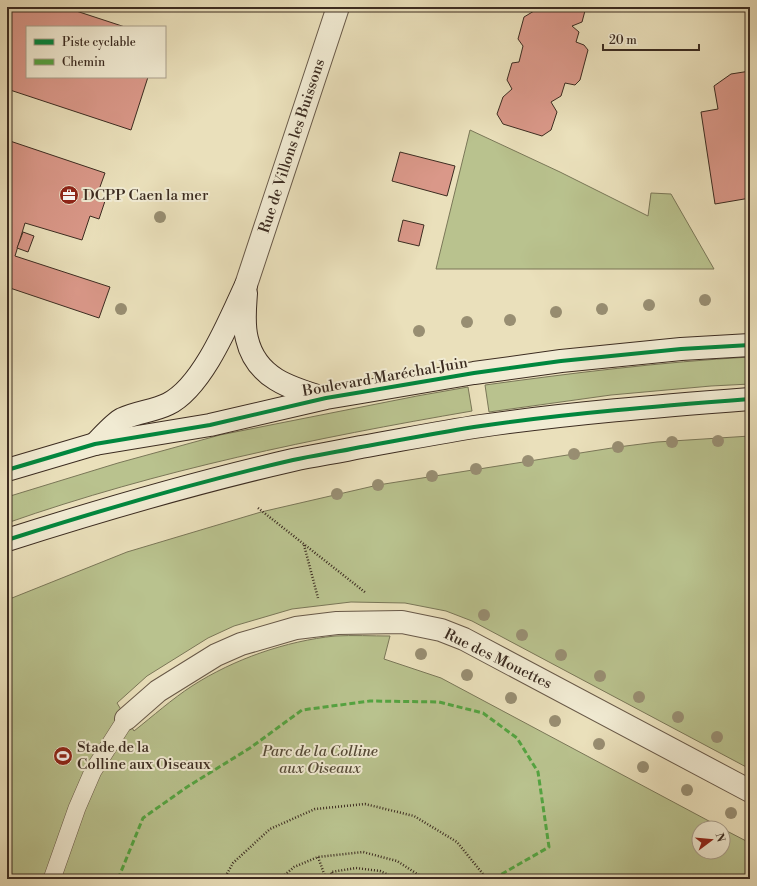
<svg xmlns="http://www.w3.org/2000/svg" width="757" height="886" font-family="'Libre Bodoni',serif">
<style>
.green{fill:#b9c28e;stroke:#7a7758}
.building{fill:#da9889;stroke:#3c2c21}
.lines{fill:none;stroke-linecap:round;stroke-linejoin:round}
.service-casing{stroke:#685948;stroke-width:18}
.minor-casing{stroke:#685948;stroke-width:24}
.tertiary-casing{stroke:#685948;stroke-width:24}
.secondary-casing{stroke:#3c2c21;stroke-width:24}
.path{stroke:#3c2c21;stroke-width:2.5;stroke-dasharray:1 2;stroke-linecap:butt}
.service{stroke:#f1ebd3;stroke-width:17}
.minor{stroke:#f1ebd3;stroke-width:22}
.tertiary{stroke:#f1ebd3;stroke-width:22}
.secondary{stroke:#f1ebd3;stroke-width:22}
.quiet{stroke:#54a441;stroke-width:3;stroke-dasharray:6 3;stroke-linecap:butt}
.cycleway-casing{stroke:#f1ebd3;stroke-width:6}
.cycleway{stroke:#00873e;stroke-width:4}
.tree{fill:#988e72}
.labels{text-anchor:middle;dominant-baseline:central;stroke-width:4;stroke-linejoin:round;paint-order:stroke}
.street-label{font-size:15px;fill:#3c2c21;stroke:#f1ebd3}
.poi-label{font-size:15px;fill:#3c2c21;stroke:#f1ebd3;text-anchor:start}
.park-label{font-size:15px;font-style:italic;fill:#554a37;stroke:#f1ebd3}
</style>
<rect width="100%" height="100%" fill="#eae0bb"/>
<filter id="stains"><feTurbulence type="fractalNoise" baseFrequency=".005" numOctaves="4"/><feColorMatrix values="0 0 0 0 .2 0 0 0 0 .09 0 0 0 0 .02 0 0 0 .5 -.17"/></filter>
<radialGradient id="worn" r=".72"><stop offset=".6" stop-color="#630" stop-opacity="0"/><stop offset="1" stop-color="#630" stop-opacity=".3"/></radialGradient>
<!-- green -->
<g class="green">
<path d="M470,130L560,172L648,216L651,193L671,194L714,269H436Z"/>
<path d="M750,357V384L711,386L611,395L489,412L485,385C573,373 661,362 750,357Z"/>
<path d="M468,387L472,411C315,438 158,470 7,523V497L118,463L220,435L417,396Z"/>
<path d="M750,436V769L472,621L446,611L405,603L351,602L292,609L234,626L208,638L147,676L117,703L134,731C153,716 172,699 192,686C234,659 286,641 335,636C353,635 372,636 390,636L384,659L441,678L722,828H699V852H723V829L750,843V879H7V600L127,552L261,512L378,485L618,447L657,442Z"/>
</g>
<!-- building -->
<g class="building">
<path d="M7,7H64L125,27H27V77H148L131,130L7,89Z"/>
<path d="M531,7H586L582,22L572,26L579,32L576,42L584,45L588,50L580,80L575,85L565,83L561,96L551,102L557,112L551,130L542,136L503,124L497,114L503,97L512,89L507,80L512,63L519,62L523,46L518,39L524,17L534,11Z"/>
<path d="M750,71V198L715,204L701,112L718,109L714,86L731,74Z"/>
<path d="M7,140L105,173L96,198L105,201L99,219L90,216L82,240L25,223L15,256L110,287L99,318L7,287V229L11,217L7,219Z"/>
<path d="M400,152L455,166L447,196L392,181Z"/>
<path d="M403,220L424,225L419,246L398,241Z"/>
<path d="M23,232L34,236L28,252L17,248Z"/>
</g>
<g class="lines">
<!-- service casing -->
<g class="service-casing">
<path id="service" d="M52,879L77,808L93,771L126,719"/>
</g>
<!-- minor casing -->
<g class="minor-casing">
<path id="minor" d="M126,719L158,691L216,655L241,644L296,628L337,623L402,622L441,630L464,639L750,791"/>
</g>
<!-- tertiary casing -->
<g class="tertiary-casing">
<path id="tertiary" d="M246,285L338,7"/>
</g>
<!-- secondary casing -->
<g class="secondary-casing">
<g id="secondary">
<path d="M246,293C245,308 243,324 247,339C256,378 290,388 324,398"/>
<path d="M95,444C102,437 114,423 122,419C137,412 154,411 168,404C203,387 230,319 246,285"/>
<path d="M7,470L95,444L210,425L326,398L362,392L474,373L561,361L681,349L750,345"/>
<path d="M7,540C101,510 197,482 293,460C316,455 338,452 361,447C401,440 441,432 481,426C570,413 660,406 750,399"/>
</g>
</g>
<!-- path -->
<g class="path">
<path d="M258,508L366,593"/>
<path d="M304,545L318,598"/>
<path d="M318,857L326,879"/>
<path d="M224,879L233,863L270,829L315,809L365,804L414,816L457,842L487,879"/>
<path d="M280,879L294,867L318,857L363,852L397,861L425,879"/>
<path d="M313,879H315"/>
<path d="M334,879L331,872L356,868L380,871L397,879"/>
<path d="M350,879H357"/>
</g>
<!-- service -->
<use href="#service" class="service"/>
<!-- minor -->
<use href="#minor" class="minor"/>
<!-- tertiary -->
<use href="#tertiary" class="tertiary"/>
<!-- secondary -->
<use href="#secondary" class="secondary"/>
<!-- quiet -->
<path class="quiet" d="M118,879L143,818L187,787L250,748L302,710L370,701L439,702L483,713L517,738L538,772L549,847L493,879"/>
<!-- cycleway casing -->
<g class="cycleway-casing">
<g id="cycleway">
<path d="M7,470L95,444L210,425L326,398L362,392L474,373L561,361L681,349L750,345"/>
<path d="M7,540C101,510 197,482 293,460C316,455 338,452 361,447C401,440 441,432 481,426C570,413 660,406 750,399"/>
</g>
</g>
<!-- cycleway -->
<use href="#cycleway" class="cycleway"/>
</g>
<!-- trees -->
<g class="tree">
<circle cx="160" cy="217" r="6"/>
<circle cx="705" cy="300" r="6"/>
<circle cx="649" cy="305" r="6"/>
<circle cx="121" cy="309" r="6"/>
<circle cx="602" cy="309" r="6"/>
<circle cx="556" cy="312" r="6"/>
<circle cx="510" cy="320" r="6"/>
<circle cx="467" cy="322" r="6"/>
<circle cx="419" cy="331" r="6"/>
<circle cx="718" cy="441" r="6"/>
<circle cx="672" cy="442" r="6"/>
<circle cx="618" cy="447" r="6"/>
<circle cx="574" cy="454" r="6"/>
<circle cx="528" cy="461" r="6"/>
<circle cx="476" cy="469" r="6"/>
<circle cx="432" cy="476" r="6"/>
<circle cx="378" cy="485" r="6"/>
<circle cx="337" cy="494" r="6"/>
<circle cx="484" cy="615" r="6"/>
<circle cx="522" cy="635" r="6"/>
<circle cx="421" cy="654" r="6"/>
<circle cx="561" cy="655" r="6"/>
<circle cx="467" cy="675" r="6"/>
<circle cx="600" cy="676" r="6"/>
<circle cx="639" cy="697" r="6"/>
<circle cx="511" cy="698" r="6"/>
<circle cx="678" cy="717" r="6"/>
<circle cx="555" cy="721" r="6"/>
<circle cx="717" cy="737" r="6"/>
<circle cx="599" cy="744" r="6"/>
<circle cx="643" cy="767" r="6"/>
<circle cx="687" cy="790" r="6"/>
<circle cx="731" cy="813" r="6"/>
</g>
<!-- icons -->
<defs>
<g id="office-disc" transform="scale(1)"><circle r="9.5" fill="#8f2418" stroke="#f1ebd3"/><path d="M-6-3h4V-5.5h4V-3h4V5H-6ZM-1-4.5V-3h2v-1.5ZM-6 0V1H6V0Z" fill="#fff"/></g>
<g id="stadium-disc" transform="scale(1)"><circle r="9.5" fill="#8f2418" stroke="#f1ebd3"/><path d="M0-5a6.5 5 0 1 0 0 10a6.5 5 0 1 0 0-10ZM-3.5-1.8h7v3.6h-7Z" fill="#fff"/></g>
</defs>
<g fill-rule="evenodd">
<use href="#office-disc" x="69" y="195"/>
<use href="#stadium-disc" x="63" y="756"/>
</g>
<g class="labels">
<!-- street labels -->
<g class="street-label">
<text transform="translate(292 146) rotate(-72)">Rue de Villons les Buissons</text>
<text transform="translate(385 377) rotate(-10)">Boulevard Maréchal Juin</text>
<text transform="translate(498 659) rotate(26)">Rue des Mouettes</text>
</g>
<!-- poi labels -->
<g class="poi-label">
<text x="83" y="195">DCPP Caen la mer</text>
<text x="77" y="747">Stade de la<tspan x="77" dy="17">Colline aux Oiseaux</tspan></text>
</g>
<!-- park labels -->
<g class="park-label">
<text x="320" y="751">Parc de la Colline<tspan x="320" dy="17">aux Oiseaux</tspan></text>
</g>
</g>
<!-- margin -->
<rect width="757" height="886" fill="none" stroke="#eae0bb" stroke-width="24"/>
<rect x="8" y="8" width="741" height="870" fill="none" stroke="#3c2c21" stroke-width="2"/>
<rect x="12" y="12" width="733" height="862" fill="none" stroke="#3c2c21"/>
<!-- legend -->
<rect x="26" y="26" width="140" height="52" fill="#f1ebd3" stroke="#a99f8c"/>
<rect x="34" y="39" width="20" height="6" fill="#00873e" stroke="#a99f8c"/>
<text x="62" y="46" font-size="12" fill="#3c2c21">Piste cyclable</text>
<rect x="34" y="59" width="20" height="6" fill="#54a441" stroke="#a99f8c"/>
<text x="62" y="66" font-size="12" fill="#3c2c21">Chemin</text>
<!-- north arrow -->
<g transform="translate(711 840) rotate(74)"><circle r="19" fill="#f1ebd3" stroke="#a99f8c"/>
<path d="M0-3L7 15L0 10L-7 15Z" fill="#8f2418"/>
<text y="-6" font-size="11" font-weight="bold" text-anchor="middle" fill="#3c2c21">N</text>
</g>
<!-- scale -->
<path d="M603 44v6h96v-6" fill="none" stroke="#3c2c21" stroke-width="2"/>
<text x="609" y="44" font-size="12" fill="#3c2c21" stroke="#f1ebd3" stroke-width="3" paint-order="stroke">20 m</text>
<rect width="100%" height="100%" filter="url(#stains)"/>
<rect width="100%" height="100%" fill="url(#worn)"/>
</svg>
